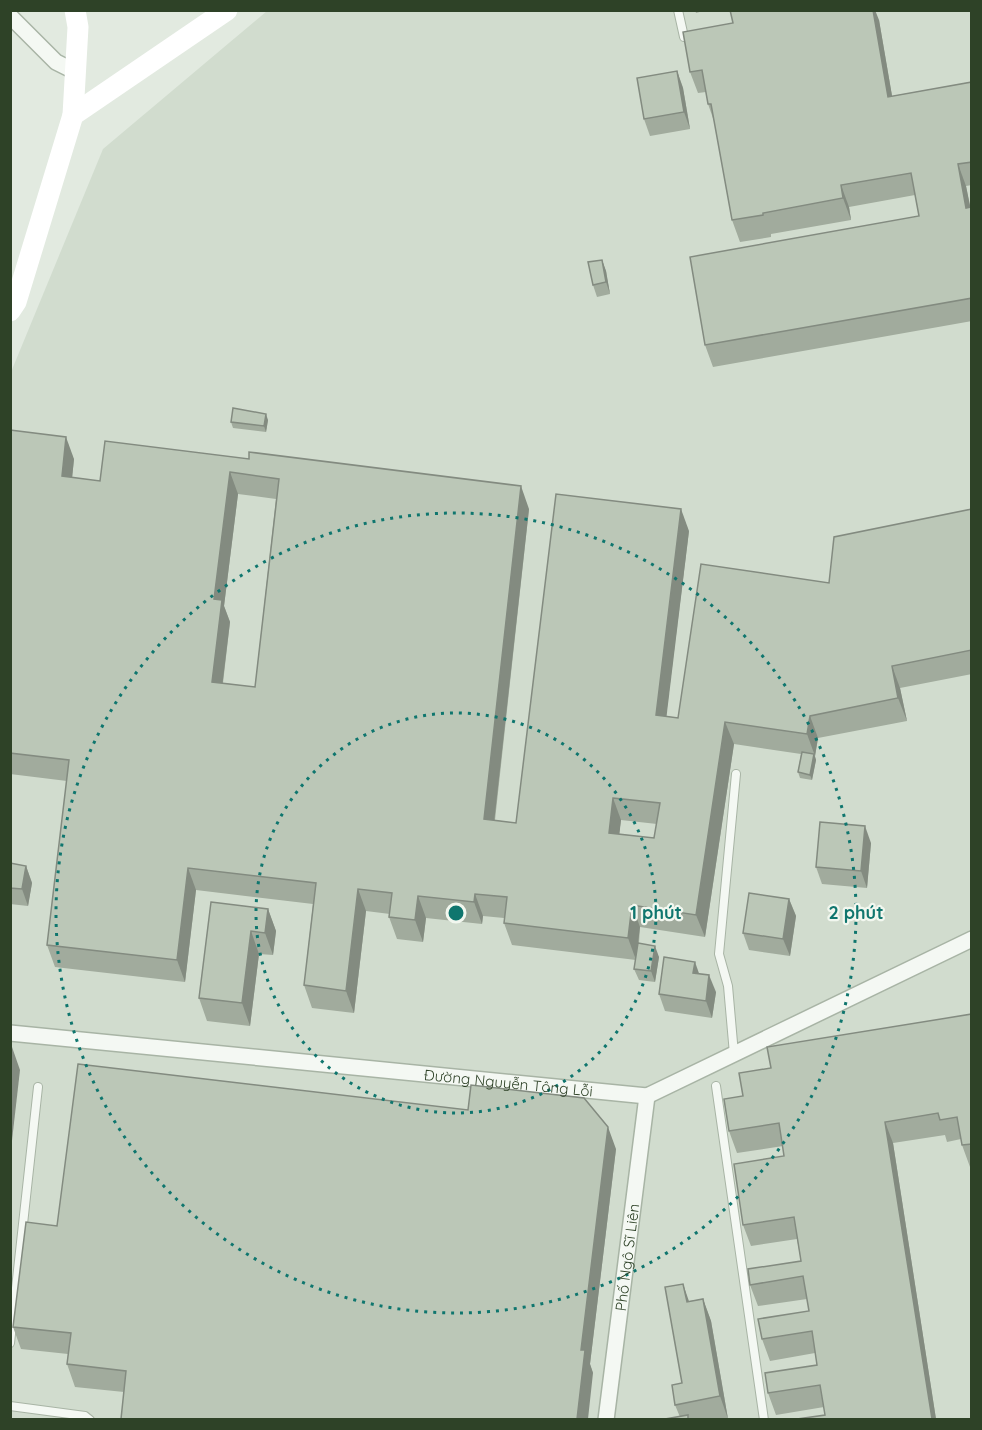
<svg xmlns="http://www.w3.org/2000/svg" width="982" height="1430" font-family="Quicksand,sans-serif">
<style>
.built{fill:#d1dcce}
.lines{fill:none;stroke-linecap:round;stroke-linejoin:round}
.lane-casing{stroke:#a8b4a5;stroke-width:10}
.street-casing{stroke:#a8b4a5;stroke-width:18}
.lane{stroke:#f4f8f3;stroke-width:8}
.street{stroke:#f4f8f3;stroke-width:15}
.secondary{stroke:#fff;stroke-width:21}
.wall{fill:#a1ab9d;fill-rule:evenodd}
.shaded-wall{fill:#838b80}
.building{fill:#bbc7b7;stroke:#838b80;stroke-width:1.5;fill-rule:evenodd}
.ring{fill:none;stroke:#0f766e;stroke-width:3;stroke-dasharray:3 6}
.labels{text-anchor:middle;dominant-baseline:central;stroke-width:4.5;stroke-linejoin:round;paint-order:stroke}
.street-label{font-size:15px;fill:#2e4227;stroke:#f2f7ef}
.centre{fill:#0f766e;stroke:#f2f7ef;stroke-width:3}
.ring-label{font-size:18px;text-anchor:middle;font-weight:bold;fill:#0f766e;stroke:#f2f7ef;stroke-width:4.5;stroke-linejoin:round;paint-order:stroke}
</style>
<rect width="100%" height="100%" fill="#e2eae0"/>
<!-- built -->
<path class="built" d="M267,11H971V1419L11,1420V372L103,149Z"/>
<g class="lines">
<!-- lane casing -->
<g class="lane-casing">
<g id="lane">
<path d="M678,10L684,37"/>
<path d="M734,1054L728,986L719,954L736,774"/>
<path d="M716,1086L764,1420"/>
<path d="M10,1343L38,1087"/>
<path d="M10,1406L85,1416L90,1420"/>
</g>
</g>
<!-- street casing -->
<g class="street-casing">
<g id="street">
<path d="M10,16L56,62L76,72"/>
<path id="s1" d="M10,1033L647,1096L972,939"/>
<path id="s2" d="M606,1420L647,1096"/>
</g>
</g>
<!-- lane -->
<use href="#lane" class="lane"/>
<!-- street -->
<use href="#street" class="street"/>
<!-- secondary -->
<g class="secondary">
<path d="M73,115L227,10"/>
<path d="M10,311L16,302L73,115L78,27L75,10"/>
</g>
</g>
<!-- wall -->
<g class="wall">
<path d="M695,10H707L696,13Z"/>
<path d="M879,20L892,96L972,82V185L966,186L970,207L972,208V321L713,367L705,345L919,216L915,195L849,207L851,220L771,234V237L740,242L732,220L715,124L708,104L706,92L698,93L690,72L733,23Z"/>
<path d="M677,71L683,88L690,129L650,136L644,119Z"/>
<path d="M602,260L606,271L610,294L597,297L593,285Z"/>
<path d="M268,420L266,432L233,428L231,422Z"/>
<path d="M10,430L74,459L72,478L100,481L105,441L529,509L495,820L516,823L689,531L666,716L678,718L829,583L972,509V674L900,688L907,721L818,738L815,756L816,760L812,780L800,778L798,772L801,754L734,744L705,937L640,927L639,943L659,957L655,982L639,980L634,969L636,960L512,945L504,923V918L483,916L482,924L426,918L423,942L397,939L389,917L390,914L366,911L354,1013L312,1008L304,985L313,904L196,890L185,982L55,967L47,945L67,781L10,774ZM238,494L276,499L255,687L223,683L230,622L224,606ZM621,820L657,824L654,838L619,834Z"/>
<path d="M871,843L867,888L822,884L816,867Z"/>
<path d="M10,863L26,866L32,883L28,906L10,904Z"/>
<path d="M789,899L796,916L790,956L749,950L743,933Z"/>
<path d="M268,909L276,931L273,955L259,954L250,1026L207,1021L199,998Z"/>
<path d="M716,992L712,1018L665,1011L659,994Z"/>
<path d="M972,1014V1167H970L962,1145L961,1139L947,1142L945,1135L893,1143L936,1419H797L825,1415L824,1407L776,1415L768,1393L817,1365L815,1353L770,1361L762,1339L809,1311L807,1299L758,1306L750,1285L801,1261L797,1239L751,1246L743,1225L784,1156L783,1146L737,1153L729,1131L743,1096L771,1068Z"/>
<path d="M616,1149L590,1364L593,1373L124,1392L75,1387L67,1364L68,1354L21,1349L13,1327L57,1226Z"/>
<path d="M703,1299L711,1321L728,1419H665L680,1417L675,1405L682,1383L689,1301Z"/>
</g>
<!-- shaded-wall -->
<g class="shaded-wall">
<path d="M873,10H875L879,20L896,119L888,97Z"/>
<path d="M677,71L683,88L690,129L684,112Z"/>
<path d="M958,164L966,186L972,215L966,208Z"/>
<path d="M841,185L849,207L851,220L843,198Z"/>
<path d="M602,260L606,271L610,294L606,282Z"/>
<path d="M266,414L268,420L266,432L264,426Z"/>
<path d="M66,437L74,459L70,498L62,476Z"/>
<path d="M230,472L238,494L224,606L230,622L220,704L212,682L214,599Z"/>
<path d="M521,486L529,509L492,841L484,819Z"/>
<path d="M681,509L689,531L664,737L656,715Z"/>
<path d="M892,666L900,688L907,721L898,698Z"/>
<path d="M810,716L818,738L815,756L807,734Z"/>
<path d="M725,722L734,744L705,937L696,915Z"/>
<path d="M814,754L816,760L812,780L810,775Z"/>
<path d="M613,798L621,820L617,855L609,833Z"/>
<path d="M865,826L871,843L867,888L861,871Z"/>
<path d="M26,866L32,883L28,906L22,889Z"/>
<path d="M188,868L196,890L185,982L177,960Z"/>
<path d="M358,889L366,911L354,1013L346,991Z"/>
<path d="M475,894L483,916L482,924L474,902Z"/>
<path d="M418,896L426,918L423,942L415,920Z"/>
<path d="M789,899L796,916L790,956L783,939Z"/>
<path d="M632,905L640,927L636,960L628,938Z"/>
<path d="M268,909L276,931L273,955L265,933Z"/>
<path d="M251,931L259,954L250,1026L242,1003Z"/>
<path d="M655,946L659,957L655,982L651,971Z"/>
<path d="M695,962L701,979L693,973Z"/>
<path d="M709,975L716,992L712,1018L706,1001Z"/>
<path d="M12,1047L20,1070L10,1158V1059Z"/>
<path d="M885,1122L893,1143L936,1419H932Z"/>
<path d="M608,1127L616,1149L590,1364L593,1373L588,1419H577L581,1350Z"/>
<path d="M683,1284L691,1307L687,1302Z"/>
<path d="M703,1299L711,1321L728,1419L720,1396Z"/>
</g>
<!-- building -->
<g class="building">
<path d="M730,10H873L888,97L972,82V162L958,164L966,208L971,207L972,209V298L705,345L690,257L919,216L911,173L841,185L843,198L763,213V215L732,220L711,104H708L702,70L690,72L683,32L733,23Z"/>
<path d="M677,71L684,112L644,119L637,78Z"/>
<path d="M602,260L606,282L593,285L588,262Z"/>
<path d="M233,408L266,414L264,426L231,422Z"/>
<path d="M10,430L66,437L62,476L100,481L105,441L249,459V452L521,486L484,819L516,823L556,494L681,509L656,715L678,718L701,564L829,583L834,537L972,509V650L892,666L898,698L810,716L807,734L725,722L696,915L632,905L628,938L504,923L507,897L475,894L474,902L418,896L415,920L389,917L392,893L358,889L346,991L304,985L316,883L188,868L177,960L47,945L69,760L10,753ZM230,472L279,479L255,687L212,682L222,600L214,599ZM613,798L660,803L654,838L609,833Z"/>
<path d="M802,752L814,754L810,775L798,772Z"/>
<path d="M820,822L865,826L861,871L816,867Z"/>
<path d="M10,863L26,866L22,889L10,888Z"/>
<path d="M749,893L789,899L783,939L743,933Z"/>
<path d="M211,902L268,909L265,933L251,931L242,1003L199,998Z"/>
<path d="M638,943L655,946L651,971L634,969Z"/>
<path d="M664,957L695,962L693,973L709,975L706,1001L659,994Z"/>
<path d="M972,1014V1144L962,1145L957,1117L940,1120L938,1113L885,1122L932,1419H797L825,1415L820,1385L768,1393L765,1373L817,1365L812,1331L762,1339L758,1319L809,1311L803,1276L750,1285L748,1269L801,1261L794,1217L743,1225L734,1164L784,1156L779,1123L729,1131L724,1099L743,1096L739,1073L771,1068L767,1047Z"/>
<path d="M78,1064L468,1110L471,1085L584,1098L608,1127L581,1350H585L577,1419H121L126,1371L67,1364L71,1333L13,1327L26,1222L57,1226Z"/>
<path d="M683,1284L687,1302L703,1299L720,1396L675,1405L672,1385L682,1383L665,1287Z"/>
<path d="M688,1415V1419H665Z"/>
</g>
<!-- distance rings -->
<g class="ring">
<circle cx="456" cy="913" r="200"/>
<circle cx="456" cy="913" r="400"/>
</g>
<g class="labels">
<!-- street labels -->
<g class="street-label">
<text stroke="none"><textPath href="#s1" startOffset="501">Đường Nguyễn Tông Lỗi</textPath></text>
<text stroke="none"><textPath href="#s2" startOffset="164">Phố Ngô Sĩ Liên</textPath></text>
</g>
</g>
<circle cx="456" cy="913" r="9" class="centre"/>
<g class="ring-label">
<text x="656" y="919">1 phút</text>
<text x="856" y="919">2 phút</text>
</g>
<!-- border -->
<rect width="982" height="1430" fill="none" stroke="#2e4227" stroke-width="24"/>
</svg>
